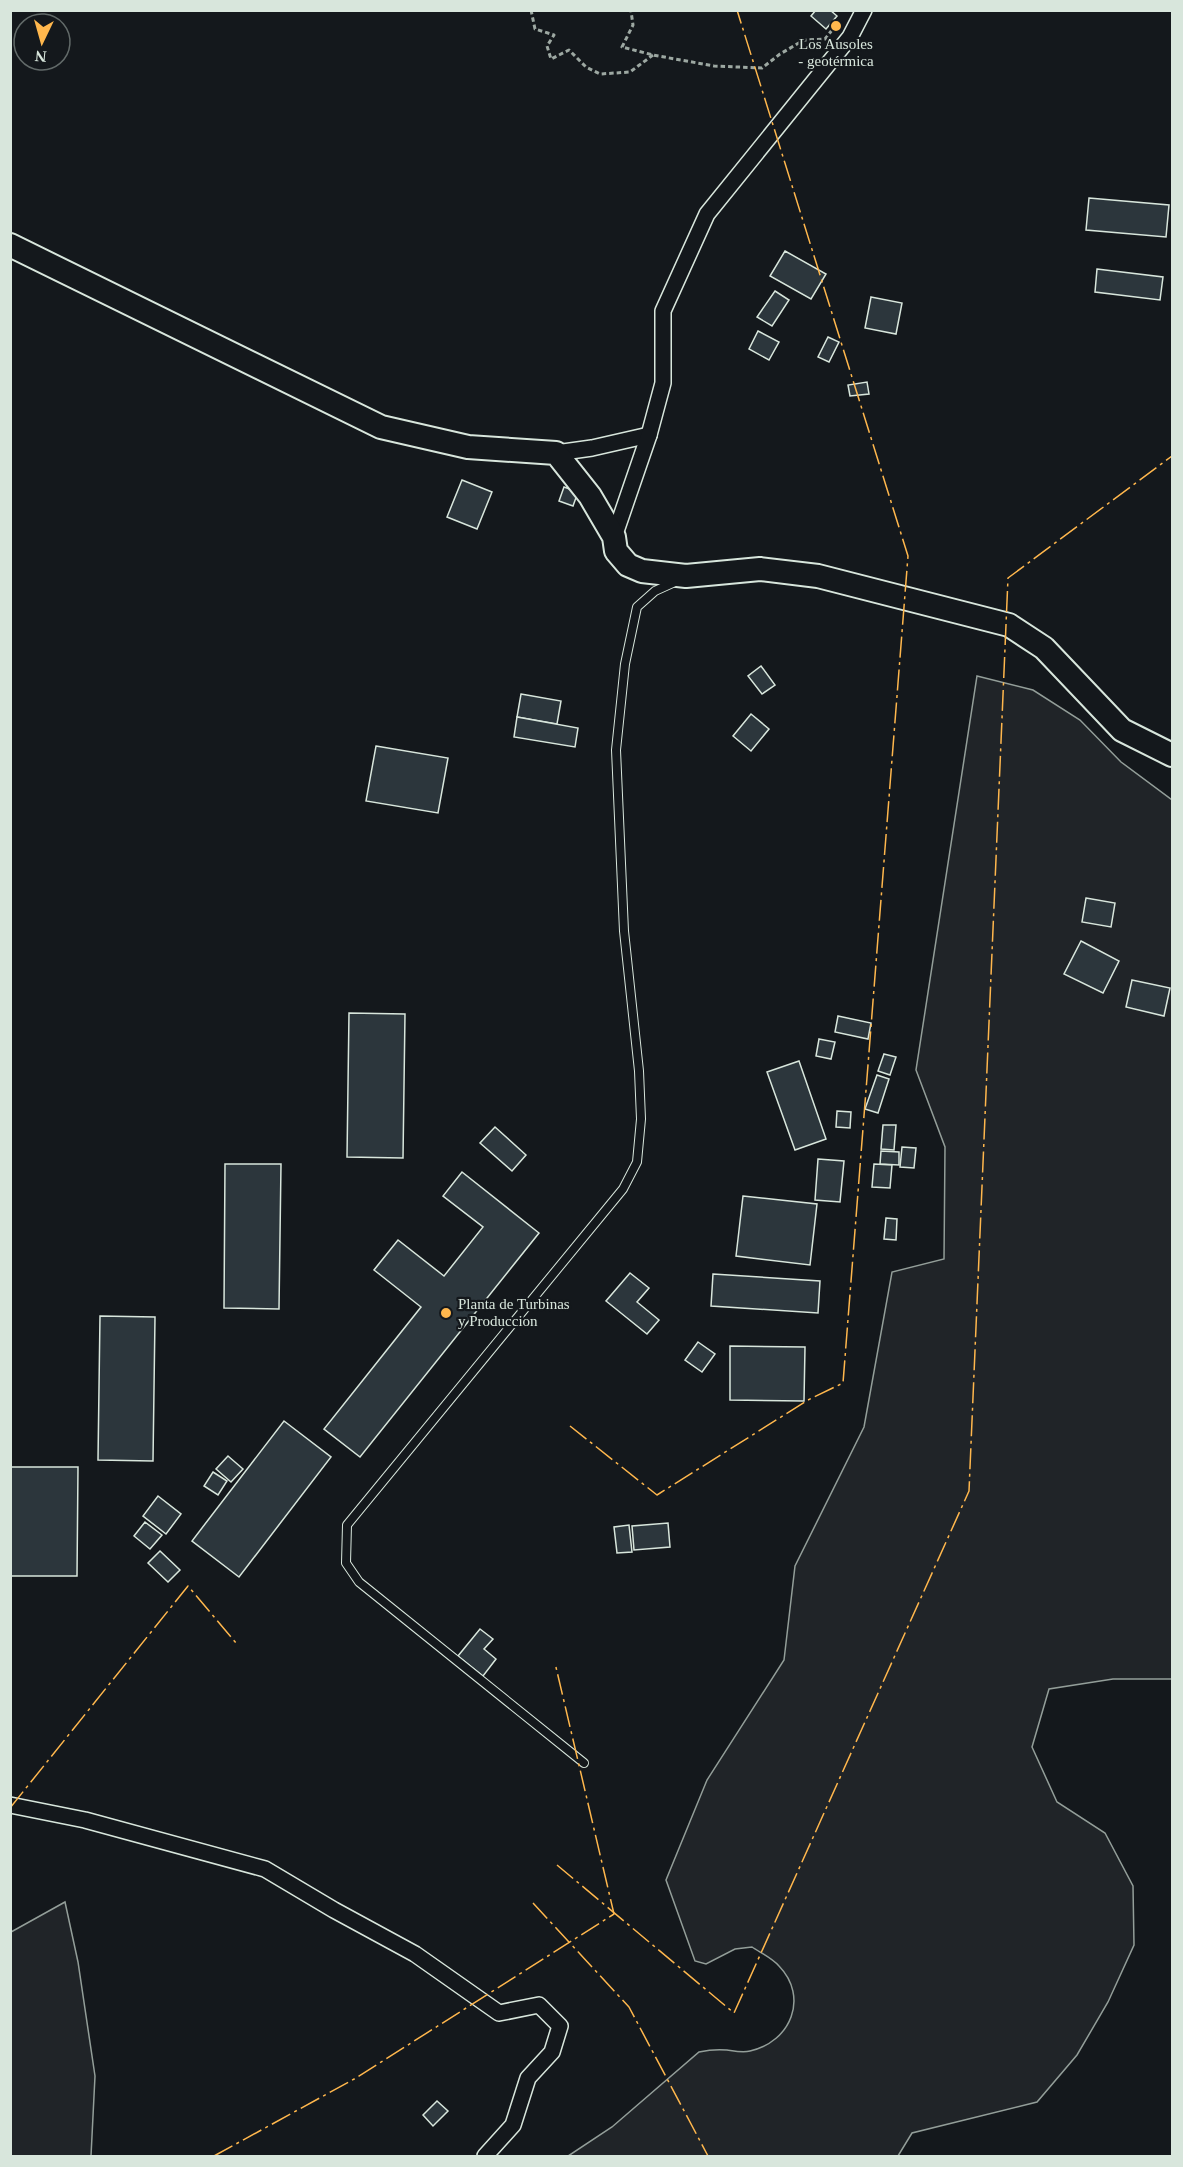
<svg xmlns="http://www.w3.org/2000/svg" width="1183" height="2167" font-family="'Times New Roman',serif">
<style>
.green{fill:#202428;stroke:#939e99;stroke-width:1.5}
.building{fill:#2c363c;stroke:#d8e6dc;stroke-width:1.5}
.lines{fill:none;stroke-linecap:round;stroke-linejoin:round}
.lane-casing{stroke:#d8e6dc;stroke-width:10}
.street-casing{stroke:#d8e6dc;stroke-width:18}
.secondary-casing{stroke:#d8e6dc;stroke-width:26}
.path{stroke:#9da8a2;stroke-width:3;stroke-dasharray:4.5 3;stroke-linecap:butt}
.lane{stroke:#14181c;stroke-width:8}
.street{stroke:#14181c;stroke-width:15}
.secondary{stroke:#14181c;stroke-width:22}
.power{stroke:#ffb74d;stroke-width:1.5;stroke-dasharray:21 4.5 3 4.5;stroke-linecap:butt}
.poi-dot{fill:#ffb74d;stroke:#14181c;stroke-width:2}
.labels{text-anchor:middle;dominant-baseline:central;stroke-width:4.5;stroke-linejoin:round;paint-order:stroke}
.poi-label{font-size:15px;fill:#d8e6dc;stroke:#14181c}
</style>
<rect width="100%" height="100%" fill="#14181c"/>
<!-- green -->
<g class="green">
<path d="M977,676L1033,690L1080,720L1121,762L1172,800V1679H1113L1049,1689L1032,1747L1057,1802L1105,1833L1133,1886L1134,1945L1108,2002L1077,2055L1037,2102L912,2133L898,2156H568L612,2127L699,2052C708,2050 717,2049 727,2050C734,2051 743,2053 750,2051C791,2042 809,1997 779,1966C772,1958 761,1953 752,1947L735,1949L706,1964L695,1961L666,1880L707,1780L784,1660L795,1566L864,1427L892,1272L944,1259L945,1147L916,1070Z"/>
<path d="M65,1902L78,1962L95,2076L91,2156H11V1932Z"/>
</g>
<!-- building -->
<g class="building">
<path d="M816,10H830L837,16L826,29L811,16Z"/>
<path d="M1089,198L1169,205L1166,237L1086,230Z"/>
<path d="M785,251L826,274L811,299L770,276Z"/>
<path d="M1097,269L1163,277L1160,300L1095,292Z"/>
<path d="M775,291L789,300L772,326L757,317Z"/>
<path d="M871,297L902,303L896,334L865,328Z"/>
<path d="M758,331L779,342L769,360L749,349Z"/>
<path d="M828,337L839,342L829,362L818,357Z"/>
<path d="M867,382L869,394L850,396L848,385Z"/>
<path d="M462,480L492,492L477,529L447,517Z"/>
<path d="M564,487L578,492L573,506L559,501Z"/>
<path d="M761,666L775,685L762,694L748,676Z"/>
<path d="M521,694L561,701L557,724L517,717Z"/>
<path d="M751,714L769,729L751,751L733,736Z"/>
<path d="M517,717L578,728L575,747L514,737Z"/>
<path d="M376,746L448,758L438,813L366,801Z"/>
<path d="M1086,898L1115,903L1111,927L1082,922Z"/>
<path d="M1081,941L1119,961L1103,993L1064,974Z"/>
<path d="M1132,980L1170,988L1164,1016L1126,1007Z"/>
<path d="M349,1013L405,1014L403,1158L347,1157Z"/>
<path d="M838,1016L871,1023L868,1039L835,1032Z"/>
<path d="M819,1039L835,1042L831,1059L816,1056Z"/>
<path d="M884,1054L896,1057L890,1075L878,1071Z"/>
<path d="M799,1061L826,1139L795,1150L767,1072Z"/>
<path d="M877,1075L889,1079L878,1113L865,1109Z"/>
<path d="M837,1111L851,1112L850,1128L836,1127Z"/>
<path d="M883,1125H896L894,1150L881,1149Z"/>
<path d="M495,1127L526,1155L512,1171L480,1143Z"/>
<path d="M902,1147L916,1148L914,1168L900,1167Z"/>
<path d="M881,1151L899,1152V1165L880,1164Z"/>
<path d="M818,1159L844,1161L840,1202L815,1200Z"/>
<path d="M225,1164H281L279,1309L224,1308Z"/>
<path d="M874,1164L892,1165L890,1188L872,1187Z"/>
<path d="M462,1172L539,1233L360,1457L324,1429L421,1307L374,1270L398,1240L444,1276L483,1227L443,1196Z"/>
<path d="M743,1196L817,1204L810,1265L736,1256Z"/>
<path d="M886,1218L897,1219L896,1240L884,1239Z"/>
<path d="M630,1273L649,1288L637,1302L659,1320L647,1334L606,1301Z"/>
<path d="M713,1274L820,1281L818,1313L711,1306Z"/>
<path d="M100,1316L155,1317L153,1461L98,1460Z"/>
<path d="M698,1342L715,1354L702,1372L685,1360Z"/>
<path d="M730,1346L805,1347L804,1401L730,1400Z"/>
<path d="M284,1421L331,1457L239,1577L192,1541Z"/>
<path d="M228,1456L243,1469L231,1482L216,1469Z"/>
<path d="M10,1467H78L77,1576H10Z"/>
<path d="M213,1472L227,1481L218,1495L204,1486Z"/>
<path d="M158,1496L181,1514L166,1534L143,1516Z"/>
<path d="M145,1522L162,1535L150,1549L134,1536Z"/>
<path d="M668,1523L670,1547L634,1550L632,1526Z"/>
<path d="M629,1525L632,1552L617,1553L614,1527Z"/>
<path d="M160,1551L180,1570L168,1582L148,1563Z"/>
<path d="M480,1629L493,1639L484,1649L496,1659L483,1676L458,1656Z"/>
<path d="M437,2101L448,2111L433,2126L423,2115Z"/>
</g>
<g class="lines">
<!-- lane casing -->
<g class="lane-casing">
<path id="lane" d="M584,1763L359,1582L346,1563L347,1525L623,1189L637,1162L641,1119L639,1071L624,931L616,750L625,664L637,607L655,591L677,581"/>
</g>
<!-- street casing -->
<g class="street-casing">
<g id="street">
<path d="M556,453L592,448L649,435"/>
<path d="M614,537L649,435L663,383V311L707,214L850,37L864,10"/>
<path d="M10,1805L85,1820L265,1869L334,1910L415,1954L499,2013L539,2005L560,2026L552,2052L528,2078L513,2125L485,2156"/>
</g>
</g>
<!-- secondary casing -->
<g class="secondary-casing">
<path id="secondary" d="M10,245L381,427L468,447L556,453L590,496L614,537L616,551L628,565L642,571L686,576L760,569L818,576L1009,625L1044,648L1122,730L1172,755"/>
</g>
<!-- path -->
<g class="path">
<path d="M531,10L535,29L554,35L547,46L551,59L569,50L586,67L600,74L630,72L653,55"/>
<path d="M628,10L631,11L633,25L622,47L653,55L714,66L762,68L780,54L804,40L825,39L836,25L839,28"/>
</g>
<!-- lane -->
<use href="#lane" class="lane"/>
<!-- street -->
<use href="#street" class="street"/>
<!-- secondary -->
<use href="#secondary" class="secondary"/>
<!-- power -->
<g class="power">
<path d="M570,1426L657,1495L808,1400L843,1383L908,556L737,10"/>
<path d="M10,1808L188,1586L236,1643"/>
<path d="M557,1865L734,2013L969,1491L1008,578L1172,456"/>
<path d="M533,1903L629,2007L708,2156"/>
<path d="M214,2156L356,2078L614,1914L555,1663"/>
</g>
</g>
<!-- markers -->
<g class="poi-dot">
<circle cx="836" cy="26" r="6"/>
<circle cx="446" cy="1313" r="6"/>
</g>
<g class="labels">
<!-- poi labels -->
<g class="poi-label">
<text x="836" y="44">Los Ausoles<tspan x="836" dy="17">- geotérmica</tspan></text>
<text x="458" y="1304" text-anchor="start">Planta de Turbinas<tspan x="458" dy="17">y Produccion</tspan></text>
</g>
</g>
<!-- border -->
<rect width="1183" height="2167" fill="none" stroke="#d8e6dc" stroke-width="24"/>
<!-- north arrow -->
<g transform="translate(42 42) rotate(185)"><circle r="28" fill="#14181c" stroke="#626a69" stroke-width="1.5"/>
<path d="M0-4.5L10 22L0 15L-10 22Z" fill="#ffb74d"/>
<text y="-9" font-size="16" font-weight="bold" text-anchor="middle" fill="#d8e6dc">N</text>
</g>
</svg>
